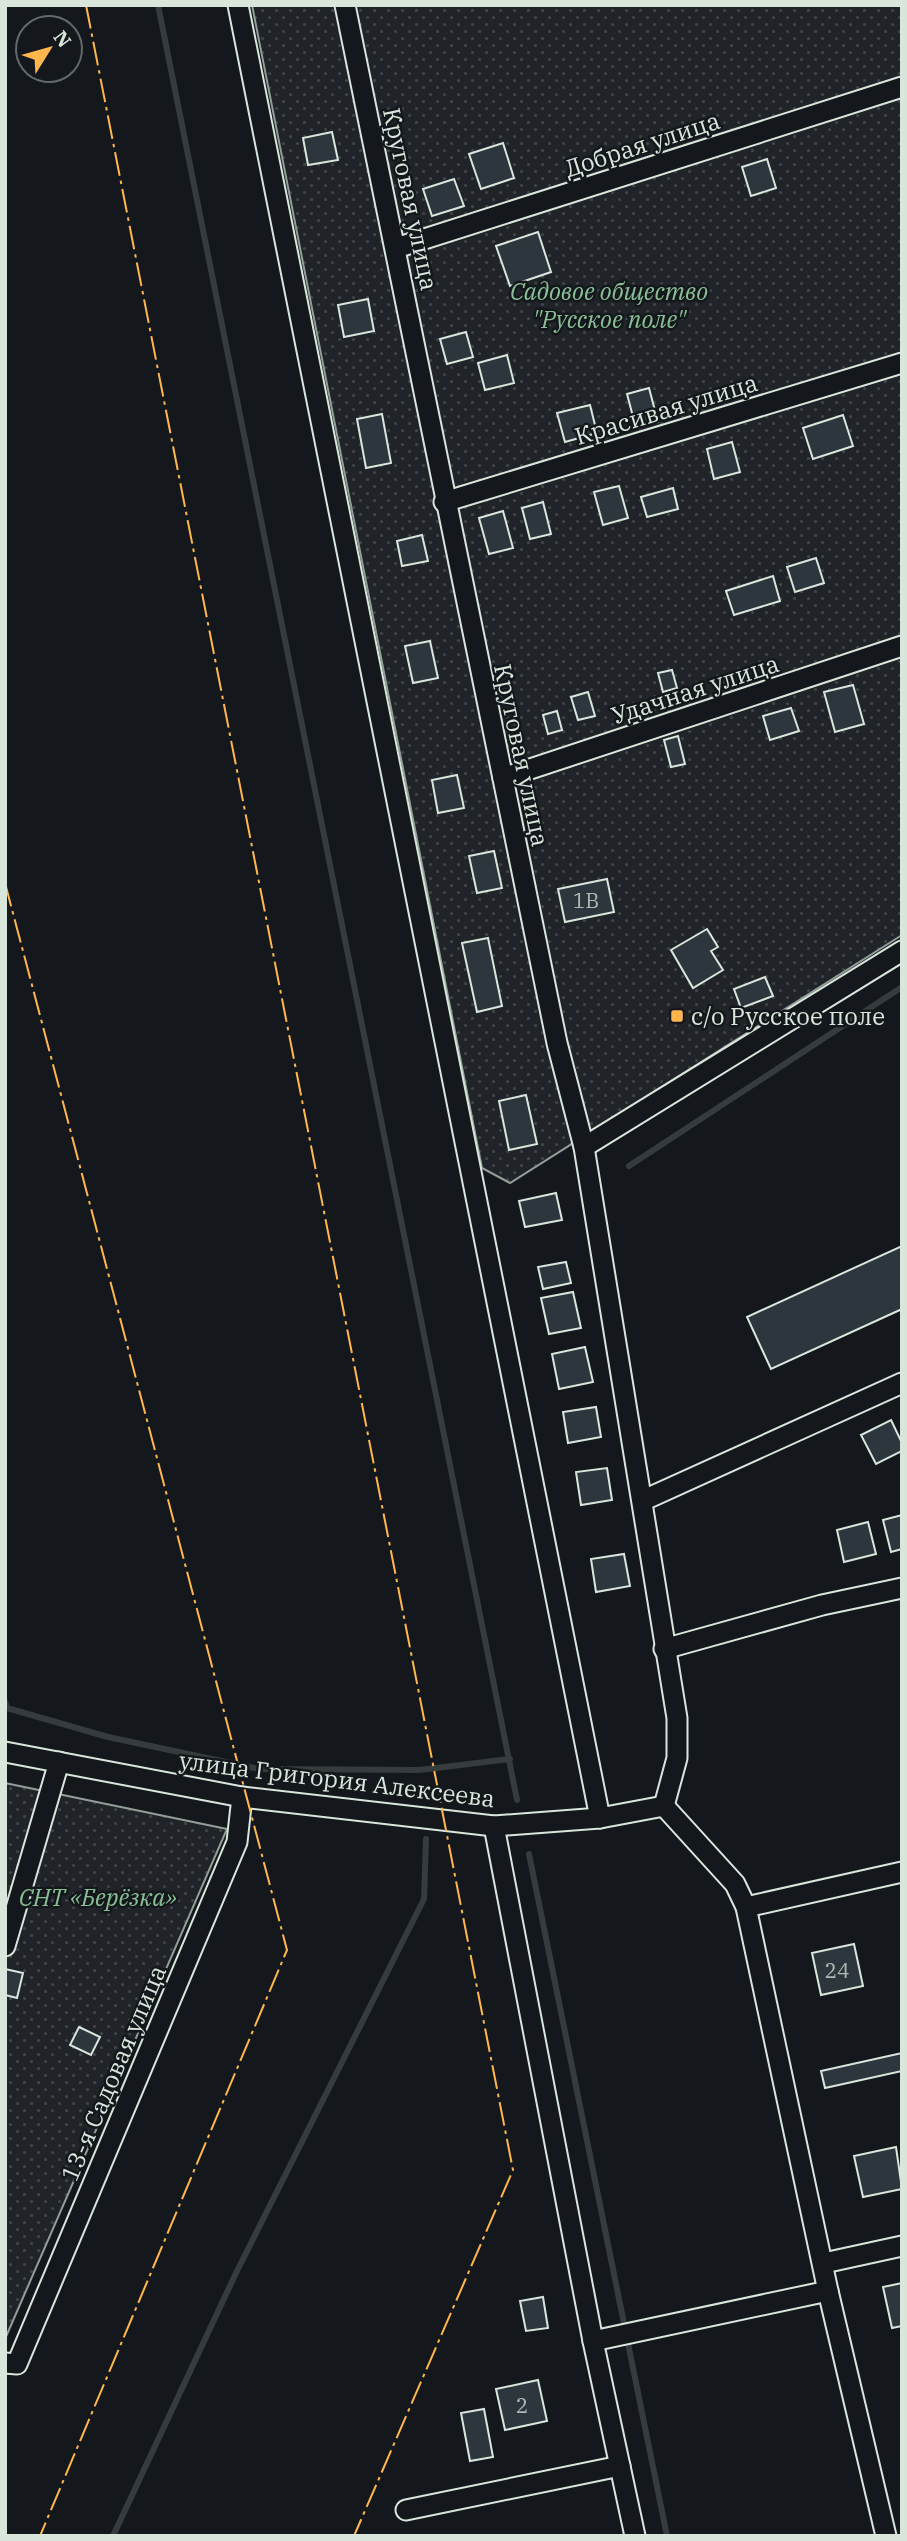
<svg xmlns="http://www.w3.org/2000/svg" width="907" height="2541" font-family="'IBM Plex Serif',serif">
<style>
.garden{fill:url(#garden-dots);stroke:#939e99;stroke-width:2}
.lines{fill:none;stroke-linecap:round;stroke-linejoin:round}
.stream{stroke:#363b3e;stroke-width:6}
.building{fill:#2c363c;stroke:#d8e6dc;stroke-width:2}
.street-casing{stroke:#d8e6dc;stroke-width:23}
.street{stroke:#14181c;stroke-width:19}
.power{stroke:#ffb74d;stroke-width:2;stroke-dasharray:24 5 3.5 5;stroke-linecap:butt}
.poi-dot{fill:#ffb74d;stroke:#14181c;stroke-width:2.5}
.labels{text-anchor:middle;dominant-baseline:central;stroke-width:5;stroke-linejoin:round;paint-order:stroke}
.number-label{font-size:21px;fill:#adbab4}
.street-label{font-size:24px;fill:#d8e6dc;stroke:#14181c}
.park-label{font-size:24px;font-style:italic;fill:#8ac095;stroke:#14181c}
.poi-label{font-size:24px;fill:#d8e6dc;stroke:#14181c;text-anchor:start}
</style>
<defs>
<pattern id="garden-dots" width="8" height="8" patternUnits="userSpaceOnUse" patternTransform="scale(1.75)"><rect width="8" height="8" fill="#202428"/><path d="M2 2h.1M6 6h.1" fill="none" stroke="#404447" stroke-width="1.8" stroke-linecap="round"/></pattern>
</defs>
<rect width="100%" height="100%" fill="#14181c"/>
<!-- garden -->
<g class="garden">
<path d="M252,5H902V935L510,1183L482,1168Z"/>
<path d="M5,1783L227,1829L5,2339Z"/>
</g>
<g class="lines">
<!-- stream -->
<g class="stream">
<path d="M158,5L517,1800"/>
<path d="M629,1166L902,987"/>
<path d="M5,1701L7,1708L108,1737L259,1769L419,1770L510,1759"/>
<path d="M529,1854L667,2536"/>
<path d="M113,2536L236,2273L424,1899L426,1839"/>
</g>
</g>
<!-- building -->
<g class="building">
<path d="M332,132L338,160L308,165L303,138Z"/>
<path d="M503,143L514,178L481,189L469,154Z"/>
<path d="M767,159L776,188L751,196L742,167Z"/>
<path d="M454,179L464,206L432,216L423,189Z"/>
<path d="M538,232L551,272L510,286L496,246Z"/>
<path d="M368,299L374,331L344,337L338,305Z"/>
<path d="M466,332L473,357L447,364L440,339Z"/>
<path d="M507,355L514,383L485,390L478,363Z"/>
<path d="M649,388L658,422L636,428L627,394Z"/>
<path d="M590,405L597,433L565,442L557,413Z"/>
<path d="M382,414L391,463L366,468L357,419Z"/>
<path d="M843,415L853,446L813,459L803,428Z"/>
<path d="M732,442L740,472L714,479L707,449Z"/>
<path d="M619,486L628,518L603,525L594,492Z"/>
<path d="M673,488L678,509L647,517L641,497Z"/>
<path d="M543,502L551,534L530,539L522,508Z"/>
<path d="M503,511L513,548L489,554L479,518Z"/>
<path d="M422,535L428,561L402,566L397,541Z"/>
<path d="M816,558L824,583L795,592L787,567Z"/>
<path d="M773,576L780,601L734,615L726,591Z"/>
<path d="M430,641L438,678L413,683L405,646Z"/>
<path d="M672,670L677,688L663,692L658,673Z"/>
<path d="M853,685L864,724L835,732L824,692Z"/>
<path d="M588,692L595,716L578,720L571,697Z"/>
<path d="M791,708L799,731L770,740L763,716Z"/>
<path d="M557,711L562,730L548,734L543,715Z"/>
<path d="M678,736L685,764L671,767L664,740Z"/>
<path d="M457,775L464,808L438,813L432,780Z"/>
<path d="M494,851L502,888L477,893L469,856Z"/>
<path d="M607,879L614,912L565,922L558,889Z"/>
<path d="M707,929L718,947L711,951L723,970L693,988L671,950Z"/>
<path d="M488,938L502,1006L477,1012L462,943Z"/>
<path d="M765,977L773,996L741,1008L734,989Z"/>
<path d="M526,1095L537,1144L509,1150L499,1101Z"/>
<path d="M556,1193L562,1220L525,1227L519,1201Z"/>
<path d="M902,1246V1309L771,1369L747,1317Z"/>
<path d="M566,1262L571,1283L543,1289L538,1267Z"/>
<path d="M573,1292L581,1328L549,1334L541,1298Z"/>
<path d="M585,1347L593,1382L559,1389L552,1354Z"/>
<path d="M596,1407L601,1437L568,1443L563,1412Z"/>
<path d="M891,1420L902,1443V1451L876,1464L861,1435Z"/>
<path d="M607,1468L612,1500L581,1505L576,1472Z"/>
<path d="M902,1515V1549L891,1552L883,1520Z"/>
<path d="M868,1522L876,1554L844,1562L837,1530Z"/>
<path d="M624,1554L630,1586L596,1592L591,1559Z"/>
<path d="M854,1944L863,1986L821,1995L812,1953Z"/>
<path d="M5,1969L23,1973L17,1998L5,1995Z"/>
<path d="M79,2027L100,2037L91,2055L70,2045Z"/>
<path d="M902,2053V2071L825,2088L821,2071Z"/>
<path d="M896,2147L902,2189L863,2197L854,2156Z"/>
<path d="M902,2283V2326L892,2328L883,2287Z"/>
<path d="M543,2297L548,2328L526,2331L520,2301Z"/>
<path d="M538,2380L547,2421L505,2430L496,2389Z"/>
<path d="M484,2409L493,2457L470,2461L461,2413Z"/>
</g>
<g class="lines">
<!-- street casing -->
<g class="street-casing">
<g id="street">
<path d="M238,5L600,1818"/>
<path d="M345,5L557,1043L584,1147L677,1718V1758L664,1806"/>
<path d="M396,248L902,87"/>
<path d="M444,502L902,363"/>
<path d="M503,778L902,646"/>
<path d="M584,1147L902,951"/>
<path d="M644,1500L902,1383"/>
<path d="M664,1649L822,1605L902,1588"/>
<path d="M5,1752L242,1797L494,1826L600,1818L664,1806"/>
<path d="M664,1806L735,1884L746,1907L828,2291L886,2536"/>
<path d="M494,1826L593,2341L635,2536"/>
<path d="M746,1907L902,1872"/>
<path d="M5,1946L59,1762"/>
<path d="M824,2263L902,2246"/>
<path d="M593,2341L828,2291"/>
<path d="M5,2363L17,2364L237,1842L242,1797"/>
<path d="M406,2510L620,2466"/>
</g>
</g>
<!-- street -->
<use href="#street" class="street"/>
<!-- power -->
<g class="power">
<path d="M86,5L513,2170L354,2536"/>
<path d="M5,883L287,1950L40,2536"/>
</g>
</g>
<!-- markers -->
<rect class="poi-dot" x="670" y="1009" width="14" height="14" rx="3.5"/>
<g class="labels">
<!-- number labels -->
<g class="number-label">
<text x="586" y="900">1В</text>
<text x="837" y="1970">24</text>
<text x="522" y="2405">2</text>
</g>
<!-- street labels -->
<g class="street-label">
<text transform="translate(642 144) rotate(-18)">Добрая улица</text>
<text transform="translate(411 199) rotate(78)">Круговая улица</text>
<text transform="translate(666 409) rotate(-17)">Красивая улица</text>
<text transform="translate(695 689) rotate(-18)">Удачная улица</text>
<text transform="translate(522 755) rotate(78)">Круговая улица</text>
<text transform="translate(337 1779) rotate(7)">улица Григория Алексеева</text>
<text transform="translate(113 2073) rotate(-67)">13-я Садовая улица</text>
</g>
<!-- park labels -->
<g class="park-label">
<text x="609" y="291">Садовое общество<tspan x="609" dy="28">"Русское поле"</tspan></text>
<text x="98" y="1897">СНТ «Берёзка»</text>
</g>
<!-- poi labels -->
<g class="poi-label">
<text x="691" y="1016">с/о Русское поле</text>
</g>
</g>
<!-- border -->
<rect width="907" height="2541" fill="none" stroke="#d8e6dc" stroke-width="14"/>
<!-- north arrow -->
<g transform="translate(49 49) rotate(53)"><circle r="33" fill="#14181c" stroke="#626a69" stroke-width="2"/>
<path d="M0-5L12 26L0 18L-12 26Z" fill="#ffb74d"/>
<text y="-10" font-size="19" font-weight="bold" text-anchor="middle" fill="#d8e6dc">N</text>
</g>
</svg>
